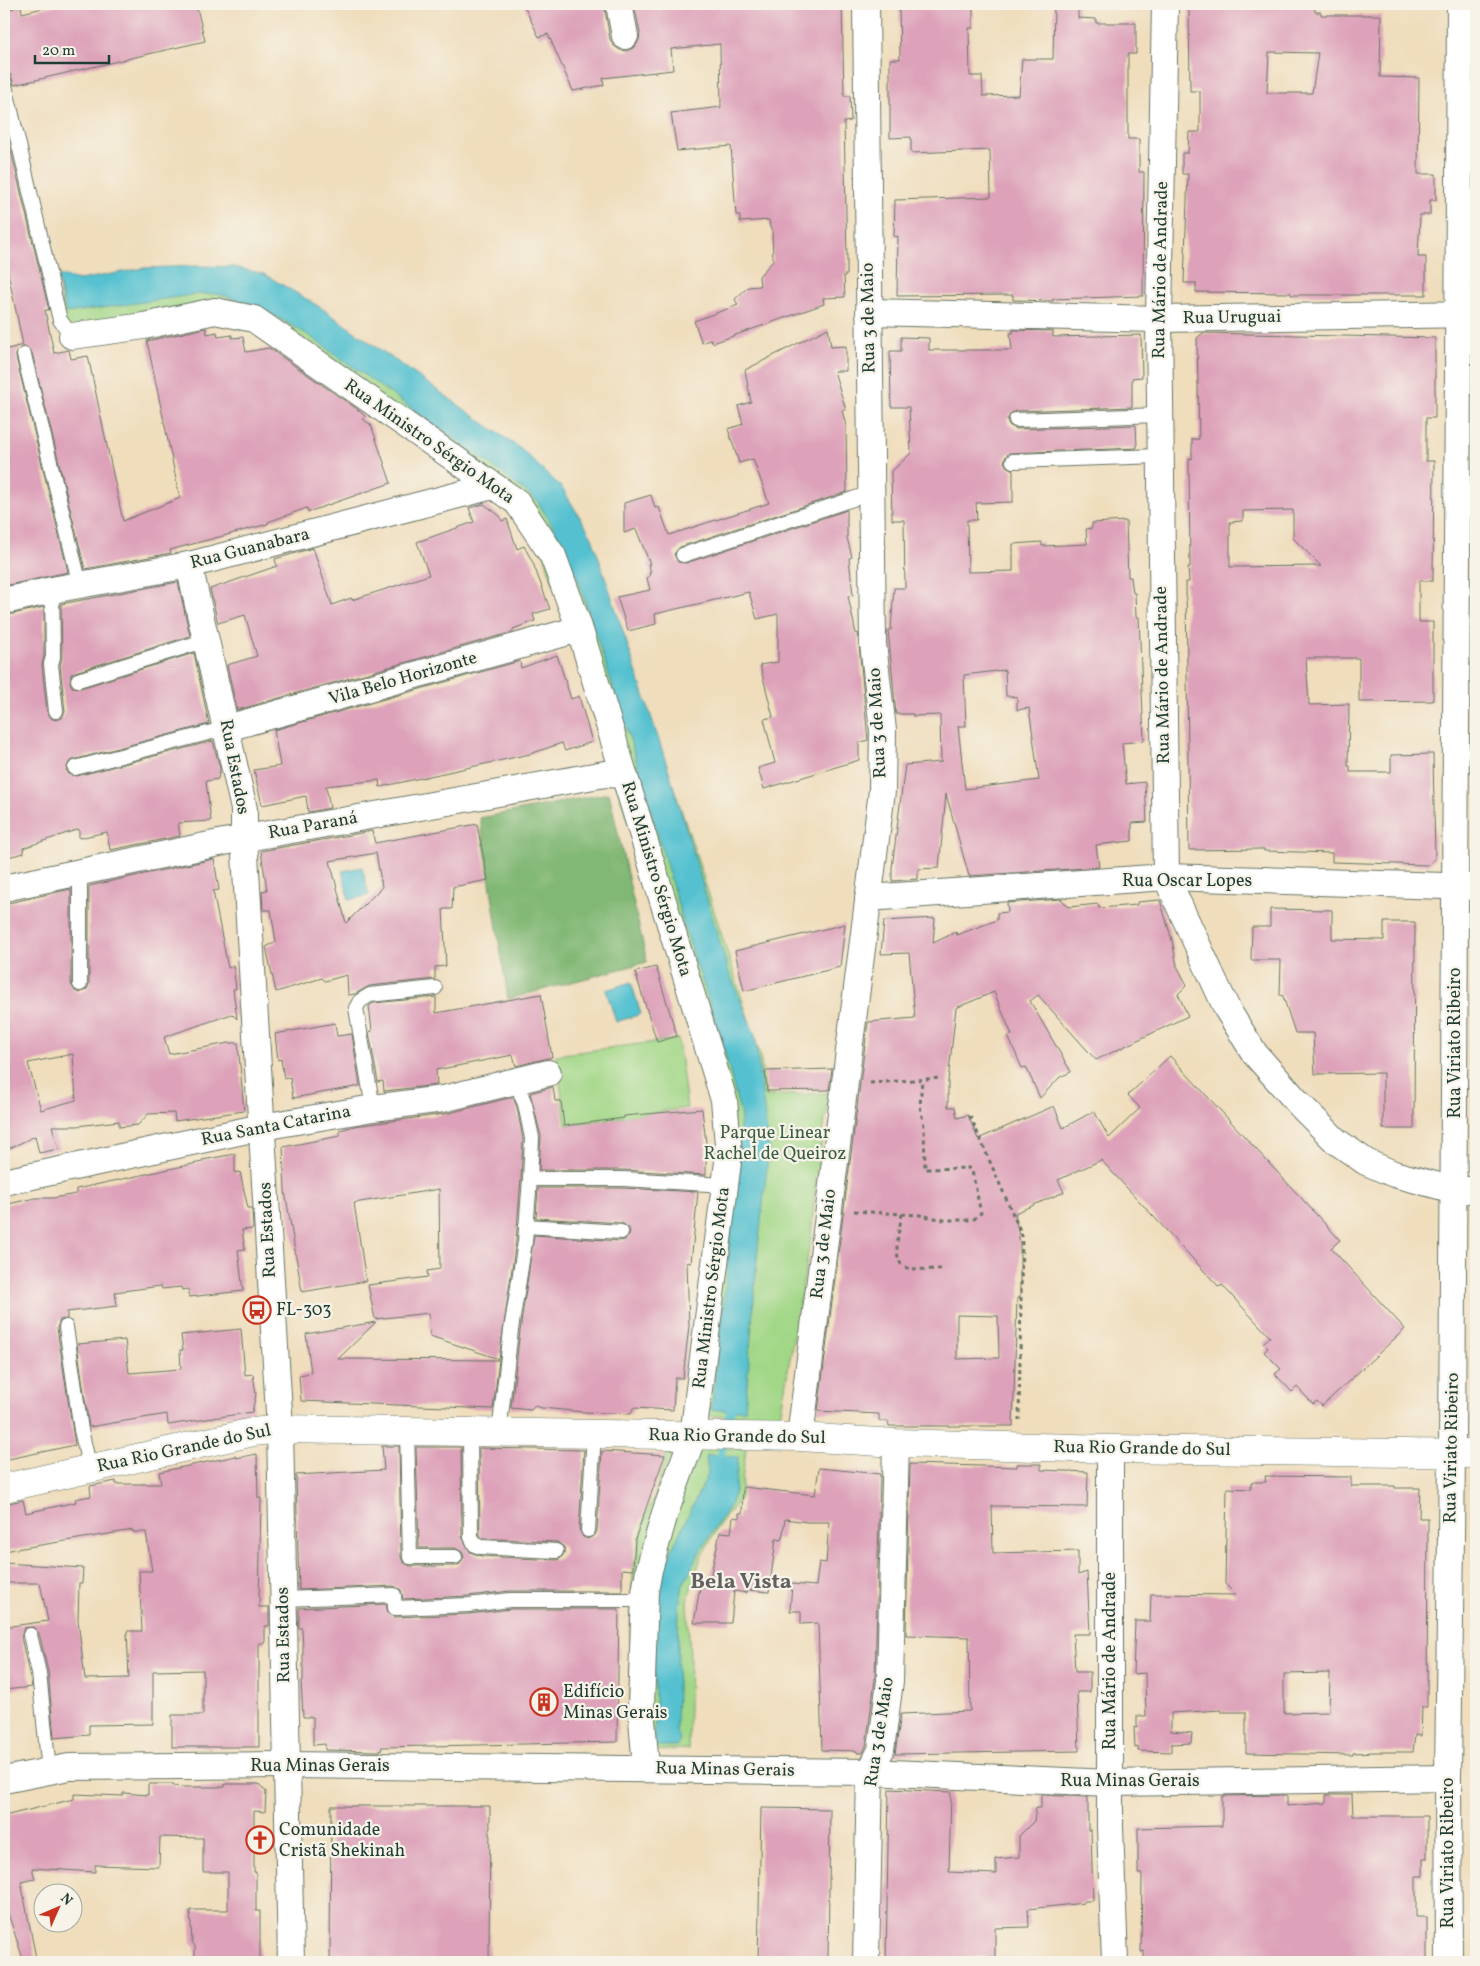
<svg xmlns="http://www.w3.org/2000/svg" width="1480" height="1966" font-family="Vollkorn,serif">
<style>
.green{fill:#a2d787;stroke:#608a5e}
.forest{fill:#81b874;stroke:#507a54}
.water{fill:#55c1d0;stroke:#3a7f82}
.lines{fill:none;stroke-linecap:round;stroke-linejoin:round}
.stream{stroke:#55c1d0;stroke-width:8}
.building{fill:#dda1b9;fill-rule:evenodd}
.lane-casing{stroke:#687564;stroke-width:16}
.street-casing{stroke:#687564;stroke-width:28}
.secondary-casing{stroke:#687564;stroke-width:29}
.path{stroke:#687564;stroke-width:3;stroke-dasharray:4 4;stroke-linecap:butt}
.lane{stroke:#fff;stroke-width:14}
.street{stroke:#fff;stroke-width:26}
.secondary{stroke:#fff;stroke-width:28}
.labels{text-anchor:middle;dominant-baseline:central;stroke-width:4.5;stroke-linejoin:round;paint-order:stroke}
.street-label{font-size:18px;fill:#1f3d34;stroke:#f7f3e8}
.park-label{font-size:18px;fill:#395c45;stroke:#f7f3e8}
.poi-label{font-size:18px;fill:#1f3d34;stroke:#f7f3e8;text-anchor:start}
.district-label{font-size:22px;font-weight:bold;fill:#626063;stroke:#f7f3e8}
</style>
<rect width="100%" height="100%" fill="#f7f3e8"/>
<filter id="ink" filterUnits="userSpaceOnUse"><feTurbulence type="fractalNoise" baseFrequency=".02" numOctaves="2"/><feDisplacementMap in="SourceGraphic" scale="10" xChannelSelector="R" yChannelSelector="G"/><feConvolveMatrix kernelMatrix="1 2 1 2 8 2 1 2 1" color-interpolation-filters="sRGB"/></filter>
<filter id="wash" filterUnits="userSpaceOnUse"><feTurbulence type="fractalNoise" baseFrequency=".0096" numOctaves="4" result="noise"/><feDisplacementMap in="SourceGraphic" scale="20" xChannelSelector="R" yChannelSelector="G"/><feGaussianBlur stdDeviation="1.12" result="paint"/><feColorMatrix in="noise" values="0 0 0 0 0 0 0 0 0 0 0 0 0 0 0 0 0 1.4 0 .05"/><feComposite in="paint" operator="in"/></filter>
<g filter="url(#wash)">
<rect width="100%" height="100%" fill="#efddbc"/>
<!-- green -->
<g class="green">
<path d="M214,272L564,497L645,702L692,842L760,1055L766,1096L829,1093L816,1179L811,1237L780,1416H696L728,1141L538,535L254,319L66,341L59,284L85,287Z"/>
<path d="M678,1039L687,1108L566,1125L556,1055Z"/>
<path d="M746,1448L740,1498L719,1525L701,1557L687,1601L690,1657L688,1749L631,1752L630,1629L633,1571L645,1517L655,1494L668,1450Z"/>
</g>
<!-- forest -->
<path class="forest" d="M609,793L647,962L508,999L480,818Z"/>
<!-- water -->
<g class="water">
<path d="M198,266L234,267L264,274L320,307L522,450L562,488L592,537L669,771L728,970L755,1035L769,1149L758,1249L745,1410H711L726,1281L741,1116L722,1041L685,929L632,746L578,580L554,528L537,501L526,492L480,457L305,333L257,306L218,294H199L66,313L57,275L80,280L144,268Z"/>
<path d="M362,867L369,895L349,900L342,871Z"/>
<path d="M631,982L641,1014L616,1022L606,990Z"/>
<path d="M706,1455L738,1457L735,1491L731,1503L700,1551L683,1585L679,1608L676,1730L680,1739L677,1746H654L655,1703L653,1616L662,1575L671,1551L708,1474Z"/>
</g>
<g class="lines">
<!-- stream -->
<path class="stream" d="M719,1464L732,1402"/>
</g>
<g id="blocks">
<!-- building -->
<g class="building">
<path d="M60,4H196L205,41L14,85L11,75L4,72V11L21,6L22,13Z"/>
<path d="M523,4H604L610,39L613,45L620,50L627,51L635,47L639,40L640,33L634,4H842L844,96H850L851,121L844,122L847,257V275H844L845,297L823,298L824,304L713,343L711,339L702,343L694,321L738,305L735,299L748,287L760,286L759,276L773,261L772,227L770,228L769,220L740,222V215H736L731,146L677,151L671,113L721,107L720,44L671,49L673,70L603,78L604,85L573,91L548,34L539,37Z"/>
<path d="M899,4H973V28H969L970,76H982L983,96L1019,95L1022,59H1053L1054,4H1078V18L1096,19V23H1136V54H1128V139H1139V172H1144L1143,296L1053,299V301L1013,300V295L897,296L898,236L894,237L895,200L991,197L990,150L911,153V137L890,138V59H900Z"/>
<path d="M1189,4H1315V12H1321V15H1381L1380,77L1419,78L1418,174H1436V200H1430V215H1420L1418,257H1426V295H1291V293L1196,292V283H1184L1188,174H1182V153H1188L1189,132H1200V91H1190ZM1269,52L1318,53L1312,93H1267Z"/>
<path d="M8,138L49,310H45L54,353L69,350L71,359L88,356L123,521L180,498L147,341L206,328L207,334L217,332L218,337L232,335V338L243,337L246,352L269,348L357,409L365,416L363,419L371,425L391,483L308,512L307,508L268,522V524L170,550L171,553L85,569L32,353L27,347H21L16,352V357L68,572L4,586V350L23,345L4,253V139Z"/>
<path d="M828,328L831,347L846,346V371H834L846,410H842L846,426L847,492L680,547L674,554L678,562L686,563L847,510V538L852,557L849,558L853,595L848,596L856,634L858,633L868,740L859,743V760L764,789L758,768L775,763L764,719L773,717L760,665L778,662V614L757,619L749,592L655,614L656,624L628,631L617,597L650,590L647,578L650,576L649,573L651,572L648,564H650L636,529L624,533V503L651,495L655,508L659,507L669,535L769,503L753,459L739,463L728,429L743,424L738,406L751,402L745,370Z"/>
<path d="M1013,330L1053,331V337L1141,335L1142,377L1132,378V407L1016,411L1011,413L1007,420L1009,425L1016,429L1136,425L1137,448L1009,453L1006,456L1004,462L1006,466L1013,470V502L976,503L977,520H967L968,572L1013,571V544L1042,542V546L1087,544L1086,529L1092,528V523L1126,521L1128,577H1131L1133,593H1135L1136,617H1139L1144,741L1122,743L1126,784L1145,782L1147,822L1132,823V841L1096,845L1099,867L969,876L946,794L939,868L918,869V879L892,881V868L905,765L941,762L940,715L913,716V714H896L888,630H891L894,588H905L904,520H892L891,472L911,453L909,407H891L890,351H901V337L929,338V350H1012L1010,333H1013ZM1005,670L1006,696L1017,697V710L1029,708L1039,780L965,789L958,726H966L964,675Z"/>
<path d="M1203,333L1435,338V418H1426V461H1434L1433,581H1419V622H1433V701L1359,702V658H1306L1309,705L1349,704L1348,766H1350V772H1391V755L1433,754L1435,859L1428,865L1332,862V853L1264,851V849L1189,850L1186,582H1189L1188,567H1190L1189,458L1192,459V439H1199L1197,338ZM1293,510V538L1321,566L1230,567V522L1243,521V511Z"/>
<path d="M484,504L500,516L502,521L507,519L517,549L524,546L533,563L550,609L533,614L535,621L513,629V632L237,710L227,665L257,656L245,615L218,623L210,589L277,566L275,559L313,548L332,605L351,598L352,600L429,575L417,542L474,522L469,508Z"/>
<path d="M178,582L190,636L75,672L71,674L70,682L72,687L81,688L194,653L209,724L73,760L69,762L66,770L69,774L77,776L213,741L220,769L218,779L206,781L211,821L178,823L180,836L110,850L107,832L79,838V829L23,848L24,853L4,858V616L44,607V656L42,665L47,712L52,719L57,720L62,718L65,711L60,665L62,657L61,604Z"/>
<path d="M557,655L571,699L579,696L592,742L565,751L562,743L530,754L380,787L379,780L326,786L330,808L308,812L306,796L262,805L254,770L280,766L274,730L520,661L521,668Z"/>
<path d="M477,824L488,880L453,887L452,909H443L446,966L435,967V979L369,986L355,994L348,995L347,975L325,981L322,978L276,992L266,947L276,942L271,910H263L262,891L267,890L261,851L372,831L375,843ZM376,853L382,887L346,923L330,861Z"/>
<path d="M214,859L219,890L213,891L228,968L233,966L236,989H233L237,1019L232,1014L164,1037L169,1054L229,1043H238L244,1111L175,1121L174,1113L148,1114L138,1125L119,1127V1121L77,1126H52L59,1149L39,1153L35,1136L4,1151V904L71,889V984L75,991L80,993L87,989L89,984V886ZM73,1054L76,1100L41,1110L28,1063Z"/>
<path d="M1061,899L1069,907L1098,904L1099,908L1137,905V902L1160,900L1172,940L1177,966L1187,985L1178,994L1188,1016L1096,1060L1038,995L1030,1001L1071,1072L1060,1077L1040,1098L1026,1067L1022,1068L1008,1036L1012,1035L994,992L956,1008L948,1081V1107H955L957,1118L968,1115L978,1139L1054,1106L1063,1128L1094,1111L1109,1138L1140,1108L1128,1095L1170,1056L1340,1240L1331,1248L1405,1329L1322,1406L1317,1401L1313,1404L1297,1387L1292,1392L1275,1374L1281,1369L1264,1352L1268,1348L1263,1343L1270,1337L1222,1285L1219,1287L1101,1160L1058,1180L1064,1192L1015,1213L1020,1244V1299L1017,1298L1013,1426H889L888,1421H879V1414L818,1411L868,1022L915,1018L909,953L881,954L884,921L935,918L933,943L956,932L957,935L997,920V913L1008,912L1007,903ZM957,1315L998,1316L999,1358L957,1359Z"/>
<path d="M1270,909L1332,910V939L1384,940V922H1415L1414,1129H1383V1073L1315,1074L1313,1033H1295L1283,996L1280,995L1281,960H1251L1252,927H1270Z"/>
<path d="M845,924L840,967L744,991L735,951Z"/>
<path d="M656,967L677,1036L657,1042L635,972Z"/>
<path d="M541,994L552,1057L516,1066L513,1055L436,1070L437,1085L384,1091L383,1081L378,1082L369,1032L372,1031L369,1006L373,1003L436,997V1013Z"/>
<path d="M335,1023L337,1036L352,1034L360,1086L293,1098L290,1077L284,1079L281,1059L278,1060L275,1034Z"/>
<path d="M832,1069L829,1090L767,1091L765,1071Z"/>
<path d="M553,1087L555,1101H561L564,1126L624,1118V1116L702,1109L706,1143V1175L624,1170H539L541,1136L530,1093Z"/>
<path d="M513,1097L517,1107L523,1139L521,1178L516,1241L499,1359L430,1336L429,1313L375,1319L368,1285L428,1277L427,1271L440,1269L439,1189L354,1203L366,1281L302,1292L285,1191L283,1147L340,1136V1130L355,1126L445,1114Z"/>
<path d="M235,1154V1173L240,1172L248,1208H252L253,1229L242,1230L245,1249L238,1250L243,1291L189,1297L188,1289L182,1290L181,1287L162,1289L161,1286L115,1292L117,1306L67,1312V1319L60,1320L57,1328L75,1445L4,1460V1205L35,1198H53L76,1194V1189L202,1162V1160Z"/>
<path d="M538,1188H623L698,1192L691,1263L687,1262L689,1326L683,1378H675L673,1410L633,1408L631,1414L583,1412L542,1408L535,1406L531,1410L511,1408L520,1331L534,1235L620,1241L625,1240L630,1233L629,1228L622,1223L536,1218Z"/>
<path d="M376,1322L338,1359L499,1360L493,1409L301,1401L299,1375L311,1373L306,1334Z"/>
<path d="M241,1329L245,1375L253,1374L256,1394L252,1412L168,1425L167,1414L89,1427L77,1344L125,1340L129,1373L181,1369L180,1350H183L181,1335Z"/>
<path d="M382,1446H399L401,1557L403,1562L410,1566H455L460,1564L464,1557L462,1552L455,1548H419L416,1447H461L462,1537L470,1552L481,1556L556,1560L560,1559L565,1552L564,1547L557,1542L481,1538L480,1535L479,1448L584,1450L579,1529L583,1537L588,1539L595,1535L597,1531L602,1451L665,1455L635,1539L633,1570L622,1569V1591H510L468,1596L403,1599L401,1590L394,1586L299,1590L296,1475L384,1470Z"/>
<path d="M257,1454L258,1498H261L259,1607H269V1626H265V1643H259V1747H172V1715H203V1670L153,1671V1724L89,1725V1735L54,1738L48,1671L39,1633L33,1627L24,1628L21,1637L32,1687L4,1690V1627L48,1621L40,1583H4V1563L83,1568L82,1583H79L78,1620L85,1679L129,1678L127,1631H142L139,1571H152L146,1532H133V1530L4,1551V1504L23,1500L26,1513L76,1502L75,1499L91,1496L90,1486L116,1481V1484H161L159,1472L236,1456V1458Z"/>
<path d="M910,1464L1017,1467V1464H1041V1470L1088,1472L1087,1507L992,1506L993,1553L1078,1551V1575L1087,1572L1090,1634H1073L1075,1672H1090V1692H1077L1079,1751L895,1754L901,1714L970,1711L969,1637L906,1635Z"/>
<path d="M819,1468L880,1474L875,1680L866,1746L863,1753H857V1751L822,1750L818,1623L801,1624V1611H790L792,1584L816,1586L819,1562L826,1563L829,1522H807L785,1519L782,1540L776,1539L769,1592L748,1590L747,1593L734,1591L731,1623H694L700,1587L708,1588L720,1532L731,1533L733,1517L739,1518V1513H742L743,1487L815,1495Z"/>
<path d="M1265,1476L1351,1477V1486H1395V1488H1420L1419,1518H1428L1427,1707H1422L1421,1736L1415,1735L1413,1752H1375L1353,1753V1755L1246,1753V1712H1221V1710L1171,1713V1731L1192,1733L1191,1743L1171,1744V1752L1138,1751V1747L1135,1748L1134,1727L1137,1728V1716H1146L1145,1673L1133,1674L1135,1621H1150L1151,1594L1236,1595L1225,1584L1227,1488L1251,1489V1482H1266ZM1330,1673L1329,1712L1284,1713V1674Z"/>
<path d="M386,1604L388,1613L395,1617L469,1614L511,1609H619L617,1742L382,1747L381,1751L325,1750V1744L313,1745V1717H303L301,1681H303V1651L302,1628H299V1608Z"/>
<path d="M148,1784H174V1786L183,1787H225V1784H259L266,1792L265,1812L254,1811V1872H256V1911H260V1962H197V1960H195V1946L192,1942L190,1910H228V1872H203V1838L160,1837L159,1867L95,1865V1872L32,1868L35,1879L21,1882L36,1958L24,1962L4,1901V1816L74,1799V1794L123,1796V1793L148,1795Z"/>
<path d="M889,1789L951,1792L949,1872L996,1874V1859L1019,1857V1836L1034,1821L1036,1808H1041V1795L1088,1797V1830H1091L1093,1901H1084V1903L1028,1909L1029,1927L995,1928V1957L966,1956V1962H886Z"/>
<path d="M1287,1795V1806L1326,1803V1795H1352L1353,1816H1427V1859H1423V1876H1416V1917H1427V1962H1144V1951L1141,1952L1142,1874H1138V1828L1222,1826V1796Z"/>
<path d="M331,1806H490L489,1962H330Z"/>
<path d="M761,1808L830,1809L828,1962H758Z"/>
</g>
</g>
</g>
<g filter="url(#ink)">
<use href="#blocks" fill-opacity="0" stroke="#687564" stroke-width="1"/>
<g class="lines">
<!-- lane casing -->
<g class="lane-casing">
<g id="lane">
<path d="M4,81L60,320L72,336"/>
<path d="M24,355L80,585"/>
<path d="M1016,420L1160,415"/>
<path d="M1013,461L1161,456"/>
<path d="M683,555L871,493"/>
<path d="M52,590L53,657L51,664L56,711"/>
<path d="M78,680L207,640"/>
<path d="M75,768L227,728"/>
<path d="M80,984V872"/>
<path d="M373,1108L356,1008L360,1001L370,995L435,988"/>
<path d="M530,1179H623L725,1185"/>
<path d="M526,1226L621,1232"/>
<path d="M66,1327L81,1430L90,1469"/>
<path d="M407,1431L410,1557H455"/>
<path d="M470,1432L471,1537L475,1545L481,1547L556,1551"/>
<path d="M499,1433L511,1330L525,1242L530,1179L532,1138L525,1104L515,1080"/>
<path d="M588,1530L594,1434"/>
<path d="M283,1599L394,1595L395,1608L469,1605L510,1600H644"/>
<path d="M30,1635L39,1673L49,1771"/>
</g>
</g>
<!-- street casing -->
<g class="street-casing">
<g id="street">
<path d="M619,4L625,36"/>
<path d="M1165,4L1159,319L1166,877L1227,1009L1255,1054L1301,1106L1336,1141L1366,1162L1394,1174L1454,1190H1476"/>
<path d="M869,312L1159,319L1476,314"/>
<path d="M72,336L144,326L215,311L254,319L517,502L553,556L578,624L724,1100L729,1154L693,1436L665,1513L649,1570L645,1592L641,1707L646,1768"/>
<path d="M189,565L244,809V838L280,1429L291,1962"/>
<path d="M4,601L52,590L189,565L493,486"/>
<path d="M227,728L579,629"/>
<path d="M4,888L224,842L605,774L624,775"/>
<path d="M868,898L1166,877L1476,887"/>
<path d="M4,1182L262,1127L373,1108L443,1099L548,1073"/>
<path d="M800,1437L882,791L883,730L873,644L866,4"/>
<path d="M1110,1449V1827L1115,1962"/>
<path d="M4,1780L69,1767L287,1765L870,1772L1110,1783L1448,1778"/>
<path d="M866,1962L870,1772L881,1750L890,1681L896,1443"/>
<path d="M1449,1962L1448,1778L1452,1454L1460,4"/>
</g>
</g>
<!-- secondary casing -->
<g class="secondary-casing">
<path id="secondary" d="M4,1488L253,1432L280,1429L800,1437L896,1443L1110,1449L1476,1454"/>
</g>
<!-- path -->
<g class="path">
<path d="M870,1083L942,1078"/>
<path d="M970,1116L1022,1235L1019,1420"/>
<path d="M854,1211L920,1215L944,1220H973L981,1213L972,1171L969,1168L925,1169L924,1126L920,1106L922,1079"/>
<path d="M902,1214C900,1227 889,1264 908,1268C919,1270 932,1269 943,1269"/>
</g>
<!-- lane -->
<use href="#lane" class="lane"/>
<!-- street -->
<use href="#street" class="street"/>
<!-- secondary -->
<use href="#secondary" class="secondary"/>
</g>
</g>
<!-- icons -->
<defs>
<g id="bus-ring" transform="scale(1.4375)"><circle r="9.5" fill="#f7f3e8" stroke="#c8321e" stroke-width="1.5"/><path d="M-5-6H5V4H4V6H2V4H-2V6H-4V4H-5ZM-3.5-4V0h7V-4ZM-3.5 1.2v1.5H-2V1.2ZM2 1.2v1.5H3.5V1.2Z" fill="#c8321e"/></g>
<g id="building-ring" transform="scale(1.4375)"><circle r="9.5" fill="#f7f3e8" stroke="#c8321e" stroke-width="1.5"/><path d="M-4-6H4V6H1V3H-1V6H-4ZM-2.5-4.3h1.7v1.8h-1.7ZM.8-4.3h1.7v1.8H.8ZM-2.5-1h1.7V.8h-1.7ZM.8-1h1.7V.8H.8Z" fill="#c8321e"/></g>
<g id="church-ring" transform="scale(1.4375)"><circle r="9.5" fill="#f7f3e8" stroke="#c8321e" stroke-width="1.5"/><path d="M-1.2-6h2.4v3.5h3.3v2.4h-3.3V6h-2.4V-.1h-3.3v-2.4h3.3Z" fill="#c8321e"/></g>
</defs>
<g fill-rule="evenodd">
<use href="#bus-ring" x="257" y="1310"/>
<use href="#building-ring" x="544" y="1702"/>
<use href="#church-ring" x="260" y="1840"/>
</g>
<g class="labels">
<!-- street labels -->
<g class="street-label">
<text transform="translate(1161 270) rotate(-89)">Rua Mário de Andrade</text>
<text transform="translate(869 318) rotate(-91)">Rua 3 de Maio</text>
<text transform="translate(1232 318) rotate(-1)">Rua Uruguai</text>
<text transform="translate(429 442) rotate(35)">Rua Ministro Sérgio Mota</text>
<text transform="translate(250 549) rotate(-14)">Rua Guanabara</text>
<text transform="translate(1163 675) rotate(-91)">Rua Mário de Andrade</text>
<text transform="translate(403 679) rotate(-16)">Vila Belo Horizonte</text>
<text transform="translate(878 723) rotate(-93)">Rua 3 de Maio</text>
<text transform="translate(234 767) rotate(79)">Rua Estados</text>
<text transform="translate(313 826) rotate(-10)">Rua Paraná</text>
<text transform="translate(656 879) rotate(73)">Rua Ministro Sérgio Mota</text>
<text x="1187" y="881">Rua Oscar Lopes</text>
<text transform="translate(1455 1043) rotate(-90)">Rua Viriato Ribeiro</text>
<text transform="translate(276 1126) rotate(-11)">Rua Santa Catarina</text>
<text transform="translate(268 1230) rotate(-93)">Rua Estados</text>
<text transform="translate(824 1244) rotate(-83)">Rua 3 de Maio</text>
<text transform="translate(712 1288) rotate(-83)">Rua Ministro Sérgio Mota</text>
<text transform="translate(737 1437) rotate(1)">Rua Rio Grande do Sul</text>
<text transform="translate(1452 1448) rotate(-89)">Rua Viriato Ribeiro</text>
<text transform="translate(184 1449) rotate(-12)">Rua Rio Grande do Sul</text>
<text transform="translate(1142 1449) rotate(1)">Rua Rio Grande do Sul</text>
<text transform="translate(284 1635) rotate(-91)">Rua Estados</text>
<text transform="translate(1110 1661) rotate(-90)">Rua Mário de Andrade</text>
<text transform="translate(880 1732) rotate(-81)">Rua 3 de Maio</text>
<text x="320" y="1766">Rua Minas Gerais</text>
<text transform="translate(725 1770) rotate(1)">Rua Minas Gerais</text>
<text x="1130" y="1781">Rua Minas Gerais</text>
<text transform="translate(1448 1853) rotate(-90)">Rua Viriato Ribeiro</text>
</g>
<!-- park labels -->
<g class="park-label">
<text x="775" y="1133">Parque Linear<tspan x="775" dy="21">Rachel de Queiroz</tspan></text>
</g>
<!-- poi labels -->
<g class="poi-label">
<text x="276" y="1310">FL-303</text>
<text x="563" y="1692">Edifício<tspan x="563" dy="21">Minas Gerais</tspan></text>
<text x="279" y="1830">Comunidade<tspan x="279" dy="21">Cristã Shekinah</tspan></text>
</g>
<!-- district labels -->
<g class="district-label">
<text x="741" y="1582">Bela Vista</text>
</g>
</g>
<!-- margin -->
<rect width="1480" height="1966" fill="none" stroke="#f7f3e8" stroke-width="20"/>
<!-- north arrow -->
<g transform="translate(58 1908) rotate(45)"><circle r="24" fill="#f7f3e8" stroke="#a1aaa0"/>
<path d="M0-4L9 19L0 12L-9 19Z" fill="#c8321e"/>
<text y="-8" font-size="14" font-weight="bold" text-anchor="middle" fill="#1f3d34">N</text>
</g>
<!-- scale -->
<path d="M35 55v8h74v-8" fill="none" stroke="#1f3d34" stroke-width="2.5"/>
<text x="42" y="55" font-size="15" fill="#1f3d34" stroke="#f7f3e8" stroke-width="4" paint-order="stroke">20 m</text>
</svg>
